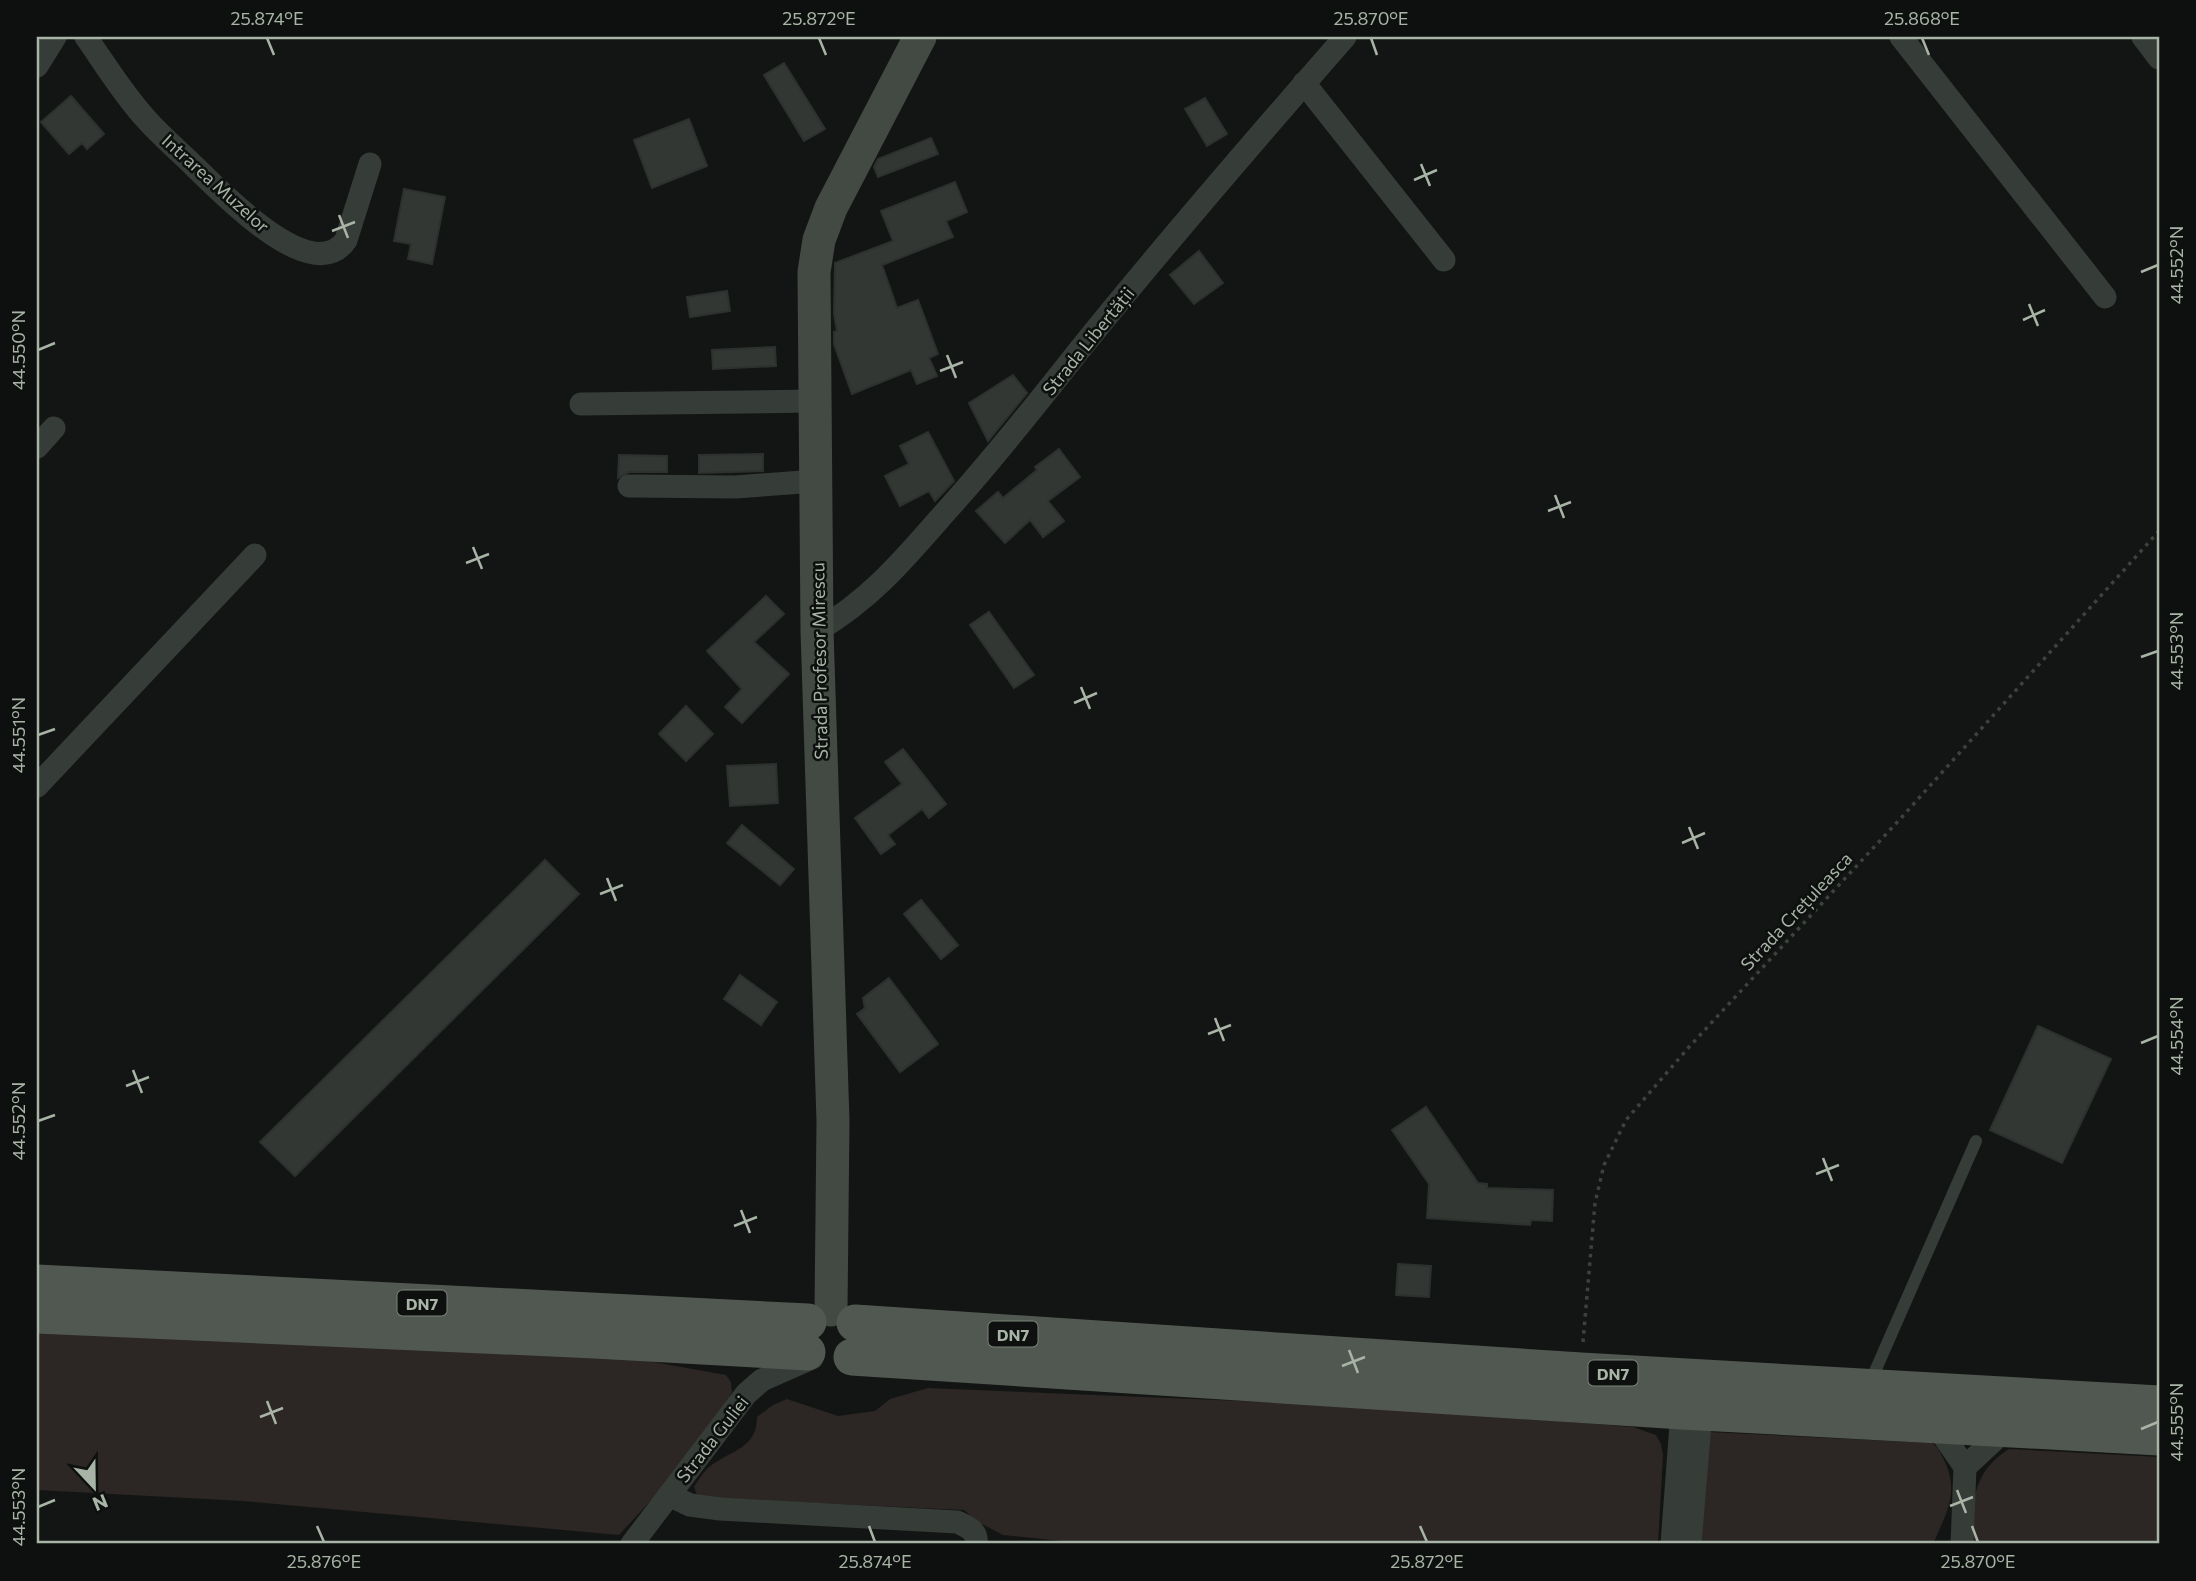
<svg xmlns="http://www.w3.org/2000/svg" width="2196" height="1581" font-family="Commissioner,sans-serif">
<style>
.green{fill:#2c2724}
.building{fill:#333734;stroke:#2d312e;stroke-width:2}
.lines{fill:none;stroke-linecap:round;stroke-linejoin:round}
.path{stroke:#3d423d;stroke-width:3.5;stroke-dasharray:3.5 5;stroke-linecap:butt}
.lane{stroke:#363c37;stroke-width:12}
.street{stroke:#363c37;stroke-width:23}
.secondary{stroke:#434943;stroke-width:33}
.primary{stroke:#515851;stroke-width:37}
.ticks{fill:none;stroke:#a7b4a6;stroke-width:2.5}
.labels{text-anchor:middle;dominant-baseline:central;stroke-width:5;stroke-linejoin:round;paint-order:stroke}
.shield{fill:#0e100f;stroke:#798379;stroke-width:2}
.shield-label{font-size:16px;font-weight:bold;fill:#a7b4a6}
.street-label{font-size:18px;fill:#a7b4a6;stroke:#0e100f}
.neatline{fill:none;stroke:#a7b4a6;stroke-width:2.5}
.ticks-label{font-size:18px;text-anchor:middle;fill:#a7b4a6}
</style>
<rect width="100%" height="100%" fill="#131514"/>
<!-- green -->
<g class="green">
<path d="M37,1328L642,1360L726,1375L731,1382L732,1392L724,1407L663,1487L619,1535L243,1501L37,1490Z"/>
<path d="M928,1388L1383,1407L1633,1427L1656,1435L1661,1444L1663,1455L1658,1544H1092L1003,1535L978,1522L964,1510L706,1498L697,1495L694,1487C698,1480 703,1473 708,1468C729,1450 757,1450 757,1417L773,1405L787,1399L838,1416L875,1411L890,1399Z"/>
<path d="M1709,1432L1932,1443C1939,1448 1940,1452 1944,1460C1960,1492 1946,1514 1933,1544H1696Z"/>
<path d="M2009,1449L2159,1457V1544H1972C1972,1505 1971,1473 2009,1449Z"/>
</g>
<!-- building -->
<g class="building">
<path d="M784,63L825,129L804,141L764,75Z"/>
<path d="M71,96L104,134L87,149L82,143L69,154L41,122Z"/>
<path d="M1205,98L1227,134L1207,146L1185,109Z"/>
<path d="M689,119L707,166L652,188L634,140Z"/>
<path d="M931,138L938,154L878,177L874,167L878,159Z"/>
<path d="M955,182L967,212L946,221L953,237L882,265L897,308L918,300L938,354L929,358L937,376L917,384L911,370L852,394L834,344V332L837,331L834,314L835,263L893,241L881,211Z"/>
<path d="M404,189L445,197L432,264L408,259L411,244L394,241Z"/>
<path d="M1199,251L1223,283L1194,304L1170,275Z"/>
<path d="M727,291L730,311L690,317L687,297Z"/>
<path d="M775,347L776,366L713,369L712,350Z"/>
<path d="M1013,375L1027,393L988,441L969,403Z"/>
<path d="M928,432L954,481L935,501L929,491L900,506L885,476L909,464L900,446Z"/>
<path d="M1059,449L1080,477L1048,501L1064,521L1043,537L1030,520L1005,543L976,511L998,492L1003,498L1037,470L1035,467Z"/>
<path d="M763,454V471L699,473V455Z"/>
<path d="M619,455L667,456V472H629L618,478Z"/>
<path d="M766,596L784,614L754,642L789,674L742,723L725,707L742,689L707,651Z"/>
<path d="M989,612L1034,675L1014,688L970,625Z"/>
<path d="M686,706L713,734L686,761L659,734Z"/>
<path d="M903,749L946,804L929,818L922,809L888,835L895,844L881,854L855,818L902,784L885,762Z"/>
<path d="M776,764L778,803L730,806L727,766Z"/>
<path d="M742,825L794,869L780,885L727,843Z"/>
<path d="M545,860L579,894L295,1176L260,1142Z"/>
<path d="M921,900L958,945L941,959L904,914Z"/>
<path d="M740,975L777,1002L761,1025L724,999Z"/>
<path d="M889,978L938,1044L900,1072L857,1014L865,1008L863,998Z"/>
<path d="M2038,1026L2111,1059L2062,1163L1990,1130Z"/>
<path d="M1426,1107L1478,1183L1487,1184V1188L1553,1190L1552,1221L1531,1220L1530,1225L1427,1218L1429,1184L1392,1130Z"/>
<path d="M1398,1264L1431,1266L1429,1297L1396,1295Z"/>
</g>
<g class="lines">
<!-- path -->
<path class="path" d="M1583,1342L1595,1203L1604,1165L1626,1120L1689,1047L1901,818L2159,531"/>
<!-- lane -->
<path class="lane" d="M1869,1385L1976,1141"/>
<!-- street -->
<g class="street">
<path d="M86,37C105,64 123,94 146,119C161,136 179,151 195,167C221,192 313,289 346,240L370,164"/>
<path d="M1901,37L2105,297"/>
<path d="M2143,37L2159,58"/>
<path d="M37,66L55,37"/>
<path d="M1304,83L1444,260"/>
<path d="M581,404L815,401"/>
<path d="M37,447L54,428"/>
<path d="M629,486L736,487L816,481"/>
<path d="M817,631C870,599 901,563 941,517C989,464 1033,409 1077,353C1164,245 1254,141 1345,37"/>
<path d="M37,786L255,555"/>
<path d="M1936,1425L1965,1467L2007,1428"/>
<path d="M669,1495L690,1505L720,1509L957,1522C968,1527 978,1531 976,1544"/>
<path d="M632,1544L746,1394L762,1380L812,1358"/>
<path d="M1672,1544L1682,1411"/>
<path d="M1690,1544L1701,1411"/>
<path d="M1962,1544L1965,1467"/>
</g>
<!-- secondary -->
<path class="secondary" d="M831,1310L833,1121L817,631L814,272L819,240L831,208L920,37"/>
<!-- primary -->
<g class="primary">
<path d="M37,1283L808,1322"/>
<path d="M37,1315L595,1340L807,1352"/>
<path d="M855,1323L1581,1371L2159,1404"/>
<path d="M852,1357L1682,1411L2159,1437"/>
</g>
</g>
<!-- ticks -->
<path class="ticks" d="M267,38L274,55M819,38L826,55M1371,38L1377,55M1922,38L1929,55M1421,164L1430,186M1414,180L1437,170M339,215L348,238M332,231L355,222M2141,272L2158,265M2029,304L2038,326M2023,320L2045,310M38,350L55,343M947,355L956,378M940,371L963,362M1555,495L1564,518M1548,511L1571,502M473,547L482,569M466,563L489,554M2141,657L2158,651M1081,687L1090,709M1074,703L1097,693M38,735L55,729M1689,827L1698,849M1682,843L1705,833M607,878L616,901M600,894L623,885M1215,1018L1224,1041M1208,1034L1231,1025M2141,1043L2158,1036M133,1070L142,1093M126,1086L149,1077M38,1121L55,1115M1823,1158L1832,1181M1816,1174L1839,1165M741,1210L750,1233M734,1226L757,1217M1349,1350L1358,1373M1342,1366L1365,1357M267,1401L276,1424M260,1417L283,1408M2141,1429L2158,1422M1957,1490L1966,1513M1950,1506L1973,1497M38,1507L55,1500M317,1526L324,1542M869,1526L875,1542M1420,1526L1427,1542M1972,1526L1978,1542"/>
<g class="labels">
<!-- shield labels -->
<g class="shield">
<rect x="397.5" y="1290.5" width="49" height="25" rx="5"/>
<rect x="988.5" y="1321.5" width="49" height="25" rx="5"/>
<rect x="1588.5" y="1360.5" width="49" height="25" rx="5"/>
</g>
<g class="shield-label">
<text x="422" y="1303">DN7</text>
<text x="1013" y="1334">DN7</text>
<text x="1613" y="1373">DN7</text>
</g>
<!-- street labels -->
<g class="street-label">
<text transform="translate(216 183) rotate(42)">Intrarea Muzelor</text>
<text transform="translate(1088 341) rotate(-51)">Strada Libertății</text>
<text transform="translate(819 661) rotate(-91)">Strada Profesor Mirescu</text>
<text transform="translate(1796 911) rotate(-47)">Strada Crețuleasca</text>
<text transform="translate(712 1439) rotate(-52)">Strada Guliei</text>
</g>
</g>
<!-- border -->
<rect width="2196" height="1581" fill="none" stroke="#0e100f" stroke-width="77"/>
<!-- north arrow -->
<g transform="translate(94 1487) rotate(158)" stroke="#0e100f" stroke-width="5" paint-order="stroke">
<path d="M0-5L12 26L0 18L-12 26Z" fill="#a7b4a6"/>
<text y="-10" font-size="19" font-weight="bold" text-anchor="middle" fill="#a7b4a6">N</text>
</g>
<rect x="38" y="38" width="2120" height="1504" class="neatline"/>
<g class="ticks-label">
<text x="267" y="25">25.874°E</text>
<text x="819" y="25">25.872°E</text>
<text x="1371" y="25">25.870°E</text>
<text x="1922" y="25">25.868°E</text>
<text transform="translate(2177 265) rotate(-90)" y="6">44.552°N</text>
<text transform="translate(19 350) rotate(-90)" y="6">44.550°N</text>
<text transform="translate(2177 651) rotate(-90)" y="6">44.553°N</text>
<text transform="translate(19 735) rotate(-90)" y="6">44.551°N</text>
<text transform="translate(2177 1036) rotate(-90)" y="6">44.554°N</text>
<text transform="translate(19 1121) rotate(-90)" y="6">44.552°N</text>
<text transform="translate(2177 1422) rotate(-90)" y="6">44.555°N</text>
<text transform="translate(19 1507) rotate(-90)" y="6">44.553°N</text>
<text x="324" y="1568">25.876°E</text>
<text x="875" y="1568">25.874°E</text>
<text x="1427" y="1568">25.872°E</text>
<text x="1978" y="1568">25.870°E</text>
</g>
</svg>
